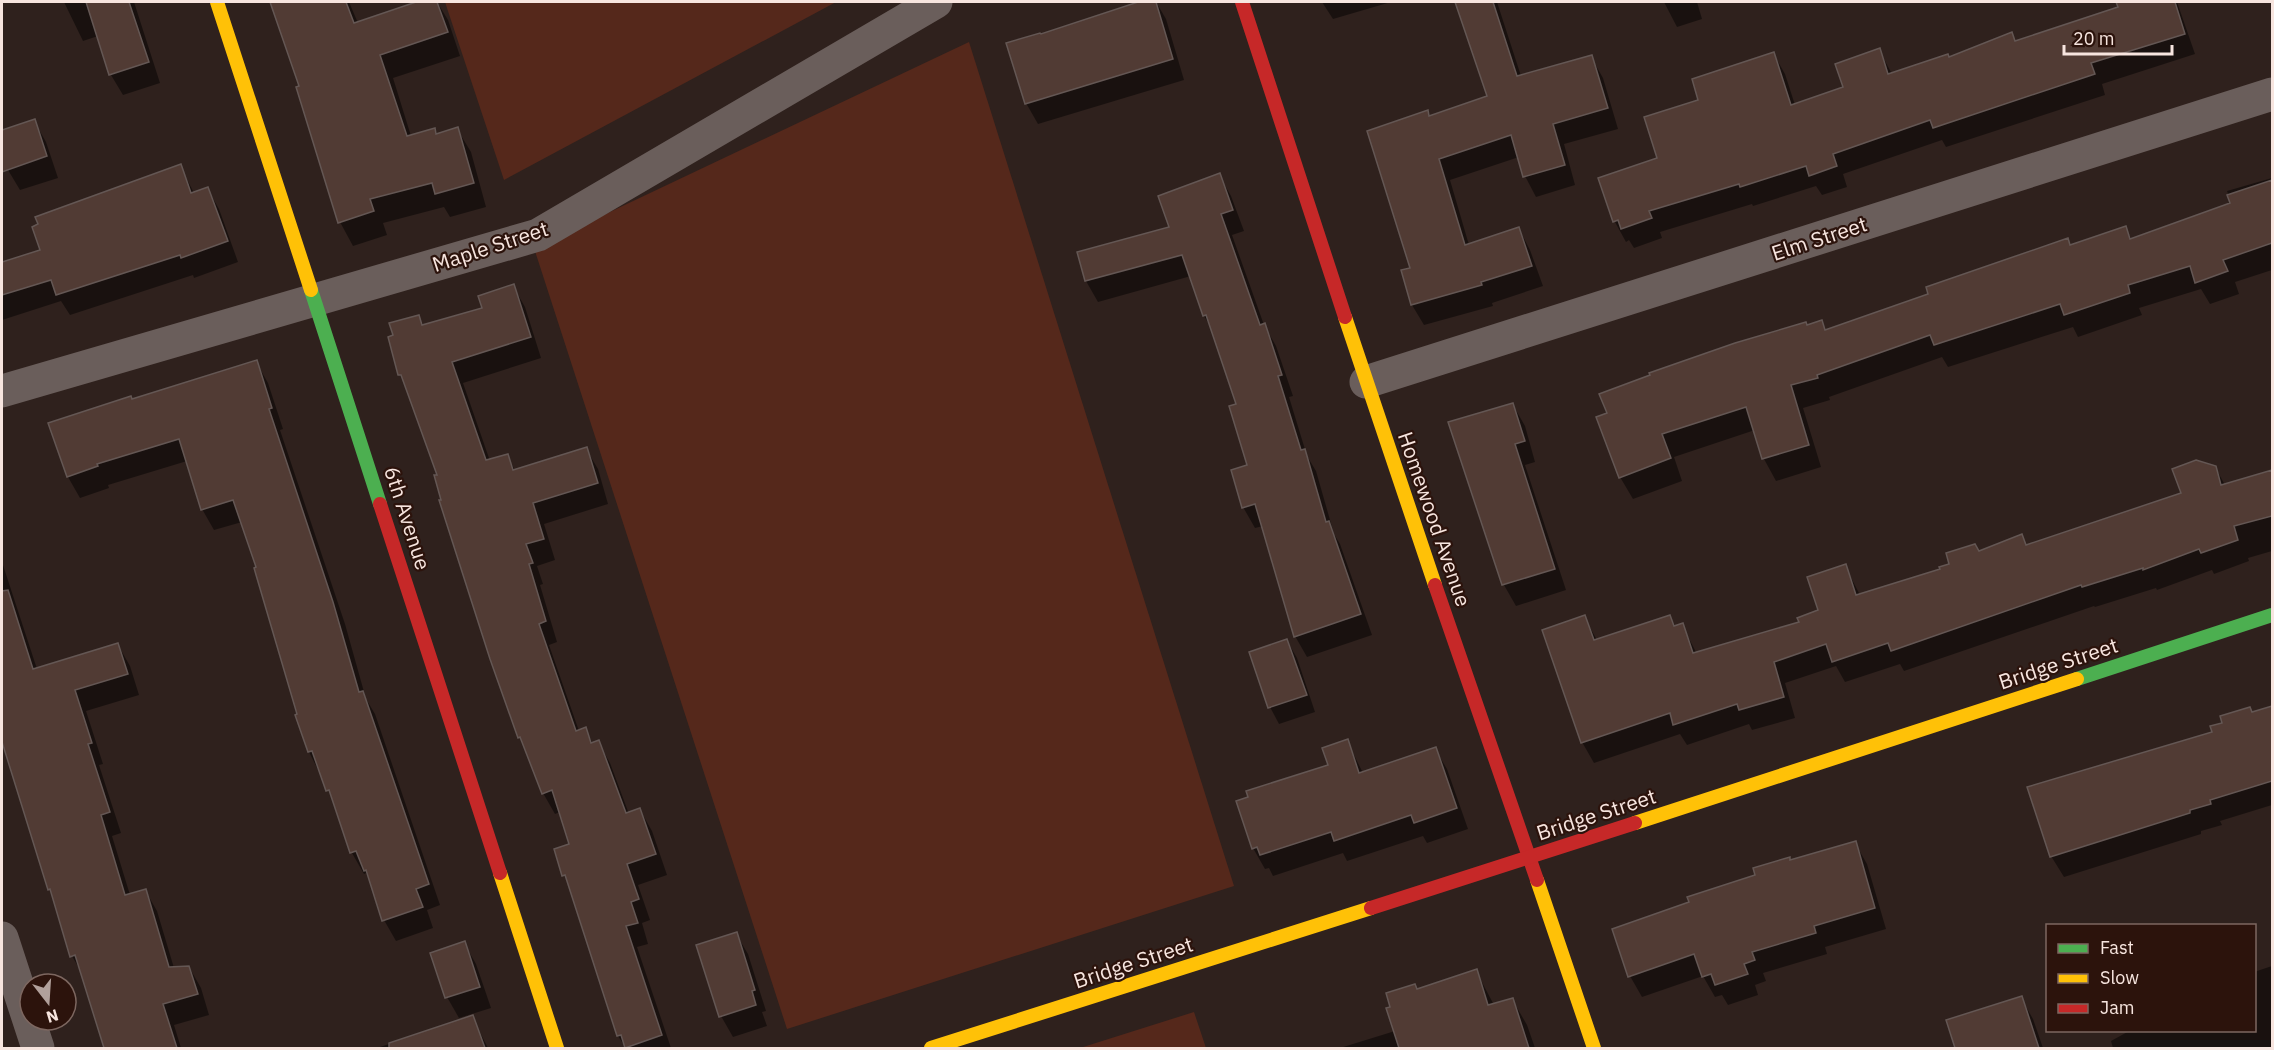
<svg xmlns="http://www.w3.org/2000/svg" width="2274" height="1050" font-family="'IBM Plex Sans',sans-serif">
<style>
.green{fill:#55281b}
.shadow{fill:#0007}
.building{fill:#513b34;stroke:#645754;stroke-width:1.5}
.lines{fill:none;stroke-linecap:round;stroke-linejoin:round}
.street{stroke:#6a5e5b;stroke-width:33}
.fast{stroke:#4caf50;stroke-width:14}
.slow{stroke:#ffc107;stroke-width:14}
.jam{stroke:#c62828;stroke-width:14}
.labels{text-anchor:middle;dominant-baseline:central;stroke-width:4.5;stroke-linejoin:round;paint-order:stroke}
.street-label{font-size:21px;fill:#f7e5df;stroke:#2c130c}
</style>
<rect width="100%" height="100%" fill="#2f211d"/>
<!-- green -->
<g class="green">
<path d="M445,2H836L504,180Z"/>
<path d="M969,42L1234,886L787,1029L534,248Z"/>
<path d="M1194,1012L1206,1048H1080Z"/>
</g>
<!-- shadow -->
<g class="shadow">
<path d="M64,2H134L160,83L123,95L111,75L98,36L83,41Z"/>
<path d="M274,2H349L358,23L421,2H437L448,20L460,56L393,78L411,136L434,129L437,135L457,129L471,152L486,207L450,217L444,207L383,223L387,235L353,246L340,222Z"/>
<path d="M1143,2H1156L1166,19L1184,80L1038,124L1026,103L1040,36Z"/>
<path d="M1322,2H1391L1333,19Z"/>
<path d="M1457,2H1497L1521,76L1591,57L1603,78L1618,129L1564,144L1575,185L1536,197L1525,176L1519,157L1450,180L1469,245L1519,229L1530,250L1543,286L1492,303L1493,306L1424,325L1412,305L1402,271L1412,269L1427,112L1430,117L1488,97Z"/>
<path d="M1664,2H1697L1702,19L1677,27Z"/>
<path d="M2118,2H2177L2195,54L2102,84L2105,95L1946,147L1942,140L1843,174L1847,187L1822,195L1816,186L1753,206L1752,204L1660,232L1662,238L1634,248L1629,240L1626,242L1615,222L1600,178L1659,159L1700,101L1773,53L1785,74L1795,105L1845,88L1879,50L1892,74L1949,58L2011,34L2016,43L2120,8Z"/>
<path d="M34,121L46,142L58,178L20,190L8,170L2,151V132Z"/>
<path d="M180,166L194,193L207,188L219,209L238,262L194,278L193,275L70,315L61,301L2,320V263L42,251Z"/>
<path d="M1219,175L1231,196L1244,231L1232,235L1264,325L1276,346L1293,396L1289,397L1307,456L1316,471L1334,534L1340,544L1372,635L1307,657L1295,636L1263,526L1255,528L1243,507L1249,466L1238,405L1214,332L1204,316L1191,276L1098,302L1086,281L1078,253L1171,228Z"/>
<path d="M2272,178V270L2235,282L2239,294L2210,304L2201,289L2139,308L2142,315L2078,337L2073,327L1948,367L1942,357L1829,397L1830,400L1803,408L1821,467L1776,481L1764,459L1755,430L1674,457L1682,481L1633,499L1620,477L1598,417L1807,326L1821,322L1826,331L1930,295L2067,240L2071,246L2125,228L2132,240L2232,204L2227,191Z"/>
<path d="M513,286L525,307L541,358L463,383L490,461L507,456L515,470L586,449L598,469L608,504L544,524L555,560L537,566L543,584L540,585L557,642L549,645L579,731L585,729L593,744L598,742L610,763L629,814L640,810L652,831L667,875L638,885L650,920L642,923L648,944L637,947L671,1048H626L618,1036L570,886L564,875L571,845L560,812L555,814L543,793L526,749L520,737L492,659L439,476L407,387L400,375L418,316L424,326L484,309Z"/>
<path d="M256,362L268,383L283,429L280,430L345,624L366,699L375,714L440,905L427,910L433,928L396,941L384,920L371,881L366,873L364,874L352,853L336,805L309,752L258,568L242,522L214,530L202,509L187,461L108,485L109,488L80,498L68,477L50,424Z"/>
<path d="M1513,405L1525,426L1535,462L1525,465L1566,590L1516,606L1504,585L1450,423Z"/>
<path d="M2215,467L2225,485L2272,472V551L2248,558L2249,561L2214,574L2212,570L2157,590L2156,588L2095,607L2094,606L1904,671L1900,664L1845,682L1836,666L1785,683L1795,718L1752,730L1749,724L1687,745L1680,734L1594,763L1582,742L1584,617L1597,640L1670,617L1676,627L1682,625L1697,654L1801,624L1820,611L1845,566L1860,595L1942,570L1978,553L2022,536L2027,546L2183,493Z"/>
<path d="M2,562L37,669L118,645L130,666L139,695L86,711L103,764L99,765L121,833L112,836L130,895L145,890L157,911L174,968L189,967L201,988L209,1015L174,1025L181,1048H106L83,975L72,956L2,735Z"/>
<path d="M1287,641L1297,658L1315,712L1279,724L1270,707Z"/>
<path d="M2272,708V805L2220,821L2222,825L2201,831V834L2064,877L2051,856L2214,733L2252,713Z"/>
<path d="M1347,741L1363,773L1435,749L1447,769L1468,829L1427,843L1423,836L1347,861L1343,853L1273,876L1269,868L1265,869L1253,848L1238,802L1330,766Z"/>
<path d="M1855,843L1867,864L1886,929L1825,947L1827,954L1763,973L1766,981L1755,985L1758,995L1728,1005L1722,995L1715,997L1703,976L1642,997L1630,976L1691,903L1790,862Z"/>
<path d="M736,934L748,954L766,1011L762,1012L767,1026L733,1037L721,1016Z"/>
<path d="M464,943L476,964L491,1008L459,1018L447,997Z"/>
<path d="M2272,966V1048H2113L2111,1041L2131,1030H2254V972Z"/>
<path d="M1476,971L1494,1005L1512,999L1527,1025L1535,1048H1340L1395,1031L1417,991Z"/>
<path d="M2021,998L2033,1019L2043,1048H1957L1948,1021Z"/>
<path d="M472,1017L488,1048H380V1047Z"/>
</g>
<!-- building -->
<g class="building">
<path d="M86,2H129L149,62L109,75Z"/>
<path d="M270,2H346L354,23L416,2H437L448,32L380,55L407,136L435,128L436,134L458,127L474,183L435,194L432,183L370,199L374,211L338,223L296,87L299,86Z"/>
<path d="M1138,2H1156L1173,59L1025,104L1006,43L1040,33L1041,34Z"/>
<path d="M1455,2H1493L1517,76L1592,55L1608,108L1553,124L1565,165L1523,177L1511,135L1439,159L1465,245L1519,227L1532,266L1481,282L1482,285L1411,305L1401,270L1410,268L1367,131L1428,110L1429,116L1487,96Z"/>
<path d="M2116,2H2175L2185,34L2091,63L2095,74L1933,128L1930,120L1833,154L1837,166L1809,176L1806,166L1740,187L1739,184L1649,211L1652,218L1621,229L1618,220L1613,222L1598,178L1657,158L1644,117L1698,100L1692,79L1774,52L1791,105L1843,87L1835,64L1880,48L1888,74L1948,54L1949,57L2012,32L2015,41L2118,7Z"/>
<path d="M35,119L47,156L2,172V130Z"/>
<path d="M181,164L191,193L208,187L228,241L181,258L180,255L56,295L51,280L2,295V262L40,250L32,227L38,224L35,217Z"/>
<path d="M1220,173L1233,210L1221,214L1260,325L1265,323L1282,375L1278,376L1301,450L1305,449L1326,522L1329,521L1361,614L1294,637L1255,504L1242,508L1231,470L1247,465L1229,406L1236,404L1206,315L1203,316L1182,255L1085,281L1077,252L1169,227L1158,196Z"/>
<path d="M2272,180V243L2223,260L2228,271L2195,283L2190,266L2128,285L2130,293L2064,315L2060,304L1934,345L1930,335L1817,375L1818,378L1791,385L1809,445L1762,459L1746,407L1662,434L1671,458L1619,478L1596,417L1607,413L1599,394L1650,375L1649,373L1735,343L1806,322L1807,325L1822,320L1825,330L1928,294L1926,287L2068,238L2070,245L2126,226L2130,239L2230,203L2227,195Z"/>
<path d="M514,284L531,337L452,362L486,460L508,454L513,470L587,447L598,483L533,503L544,539L526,544L533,563L529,564L546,621L539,624L576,731L586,727L591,743L599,740L626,813L640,808L656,854L627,864L639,899L631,902L638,923L626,926L662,1035L625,1048L621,1035L617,1036L565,875L562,876L554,849L569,844L552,790L542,794L520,737L518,738L490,659L439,500H441L434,475H437L401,375H398L388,337L393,335L389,323L419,315L422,325L482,308L478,296Z"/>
<path d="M257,360L272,408L269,409L333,602L359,692L363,691L429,884L416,889L423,907L382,921L366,870L364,871L356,851L350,853L329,790L326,791L312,751L308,752L295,715L297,714L254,568L256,567L233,500L201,510L179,439L97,464L98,466L67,477L48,423L131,396L132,399Z"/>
<path d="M1513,403L1525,441L1515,444L1555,569L1502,585L1448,422Z"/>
<path d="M2196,460L2216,466L2221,485L2272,470V516L2234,526L2238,540L2201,553L2199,549L2143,570V568L2082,587L2081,585L1891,651L1888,643L1832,662L1826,644L1774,662L1784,697L1739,710L1737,704L1673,725L1670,713L1581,743L1542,630L1585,615L1594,640L1670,615L1674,626L1683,623L1693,653L1799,622L1797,618L1818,610L1807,577L1846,564L1856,595L1940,569L1939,567L1949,564L1946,553L1975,544L1979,551L2022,534L2026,545L2181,493L2172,469Z"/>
<path d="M8,590L33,669L118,643L128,674L75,690L92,743L88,744L110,812L101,815L125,895L146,889L169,967L189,966L198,994L163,1004L177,1048H104L75,955L70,957L50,889L48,890L2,742V591Z"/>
<path d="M1287,639L1307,695L1268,708L1249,652Z"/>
<path d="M2272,706V781L2210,800L2211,804L2190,810V813L2050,857L2027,787L2212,732L2210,726L2222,723L2220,716L2250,707L2252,712Z"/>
<path d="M1348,739L1359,773L1436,747L1457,808L1414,823L1411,815L1334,841L1331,832L1260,855L1257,847L1252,849L1236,801L1248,797L1246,791L1328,765L1322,748Z"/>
<path d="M1856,841L1875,908L1814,926L1816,933L1752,952L1755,960L1744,964L1748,974L1715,985L1711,974L1702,977L1694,954L1628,977L1612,929L1689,902L1687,897L1755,875L1753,868L1790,857V860Z"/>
<path d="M737,932L755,990L752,991L756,1005L719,1017L696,945Z"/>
<path d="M465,941L480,987L445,998L430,953Z"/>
<path d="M1477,969L1488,1005L1513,998L1529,1048H1399L1386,1008L1390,1007L1386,993L1415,984L1417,989Z"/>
<path d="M2022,996L2039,1048H1955L1946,1020Z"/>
<path d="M473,1015L485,1048H389V1043Z"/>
</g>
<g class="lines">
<!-- street -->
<g class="street">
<path d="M1366,382L2272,94"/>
<path d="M2,391L538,235L936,2"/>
<path d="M2,938L38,1048"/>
</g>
<!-- fast -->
<g class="fast">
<path d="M311,290L380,504"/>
<path d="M2077,679L2272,615"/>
</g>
<!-- slow -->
<g class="slow">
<path d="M217,2L311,290"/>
<path d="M1345,317L1435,585"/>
<path d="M1635,823L2077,679"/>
<path d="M500,873L557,1048"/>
<path d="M1537,880L1594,1048"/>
<path d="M931,1048L1371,908"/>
</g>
<!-- jam -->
<g class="jam">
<path d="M1242,2L1345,317"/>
<path d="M380,504L500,873"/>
<path d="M1435,585L1537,880"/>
<path d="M1371,908L1635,823"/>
</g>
</g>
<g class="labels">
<!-- street labels -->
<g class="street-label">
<text transform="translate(1819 238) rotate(-18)">Elm Street</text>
<text transform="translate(490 246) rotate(-18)">Maple Street</text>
<text transform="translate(408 518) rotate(72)">6th Avenue</text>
<text transform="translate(1435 519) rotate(71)">Homewood Avenue</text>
<text transform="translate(2058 663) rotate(-18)">Bridge Street</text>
<text transform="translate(1596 814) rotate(-18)">Bridge Street</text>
<text transform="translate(1133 962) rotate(-18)">Bridge Street</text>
</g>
</g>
<!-- border -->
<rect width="2274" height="1050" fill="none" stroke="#f7e5df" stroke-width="6"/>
<!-- legend -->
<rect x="2046" y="924" width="210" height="108" fill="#2c130c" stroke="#7d6760" stroke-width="1.5"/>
<rect x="2058" y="944" width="30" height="9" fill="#4caf50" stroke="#7d6760" stroke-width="1.5"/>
<text x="2100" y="954" font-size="18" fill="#f7e5df">Fast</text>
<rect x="2058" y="974" width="30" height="9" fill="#ffc107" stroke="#7d6760" stroke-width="1.5"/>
<text x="2100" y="984" font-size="18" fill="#f7e5df">Slow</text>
<rect x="2058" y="1004" width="30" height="9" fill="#c62828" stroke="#7d6760" stroke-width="1.5"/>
<text x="2100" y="1014" font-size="18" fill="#f7e5df">Jam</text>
<!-- north arrow -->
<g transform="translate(48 1002) rotate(163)"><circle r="28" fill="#2c130c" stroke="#7d6760" stroke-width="1.5"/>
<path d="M0-4.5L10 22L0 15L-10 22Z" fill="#b1a09b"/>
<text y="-9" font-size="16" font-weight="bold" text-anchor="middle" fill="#f7e5df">N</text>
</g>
<!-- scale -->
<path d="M2064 45v9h108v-9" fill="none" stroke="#f7e5df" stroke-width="3"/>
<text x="2073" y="45" font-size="18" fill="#f7e5df" stroke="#2c130c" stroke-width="4.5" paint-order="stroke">20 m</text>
</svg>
